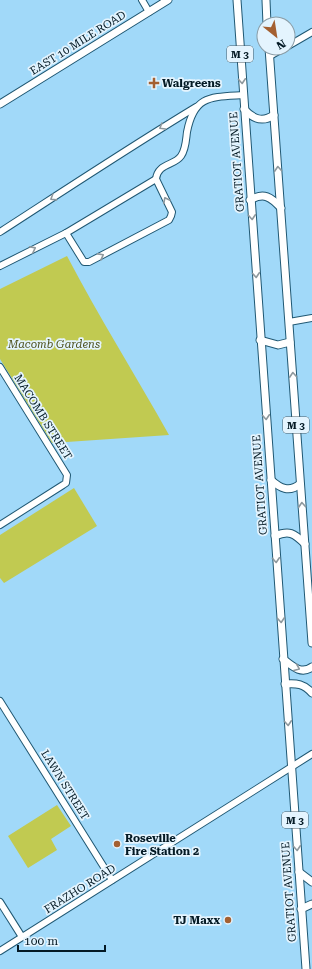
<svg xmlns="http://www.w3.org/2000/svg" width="312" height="969" font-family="'Roboto Serif',serif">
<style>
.green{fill:#c1ca51}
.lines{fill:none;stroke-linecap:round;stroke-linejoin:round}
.minor-casing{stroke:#205873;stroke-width:8}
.major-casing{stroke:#205873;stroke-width:9}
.minor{stroke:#fff;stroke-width:6}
.major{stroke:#fff;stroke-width:7}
.oneway{stroke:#8e989d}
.poi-dot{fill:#a46031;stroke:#e4f4fe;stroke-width:1.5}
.labels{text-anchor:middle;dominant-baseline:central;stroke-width:3.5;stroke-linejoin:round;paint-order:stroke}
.shield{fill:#e4f4fe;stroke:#475b66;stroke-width:1}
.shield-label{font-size:10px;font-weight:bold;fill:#041a25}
.street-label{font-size:11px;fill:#041a25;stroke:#e4f4fe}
.poi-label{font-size:11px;font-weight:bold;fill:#041a25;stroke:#e4f4fe;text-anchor:start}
.park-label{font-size:11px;font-style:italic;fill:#4d511b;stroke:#e4f4fe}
</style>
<rect width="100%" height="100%" fill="#a1d9f9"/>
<!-- green -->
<g class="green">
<path d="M67,256C99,317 136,376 169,435L52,443L0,359V289Z"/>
<path d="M74,488L97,526L4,583L0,578V535Z"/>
<path d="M57,805L71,826L51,839L57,850L28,868L8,836Z"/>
</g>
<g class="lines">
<!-- minor casing -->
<g class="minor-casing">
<g id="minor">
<path d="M142,0L149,12"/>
<path d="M288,46L312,32"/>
<path d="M270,56L284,48"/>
<path d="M0,232C65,190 130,147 196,107"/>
<path d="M66,233L84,262H89L169,220L171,216L172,212L156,179C158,163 174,166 181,156C186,149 186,139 187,132C194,95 211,97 243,95"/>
<path d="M0,266L66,233L156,179"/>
<path d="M289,322L312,318"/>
<path d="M0,367L67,475L66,483L63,485L0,525"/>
<path d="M0,701L112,880"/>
<path d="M0,902L22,937"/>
<path d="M0,951L312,754"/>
</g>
</g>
<!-- major casing -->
<g class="major-casing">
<g id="major">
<path d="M237,0L306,969"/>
<path d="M266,0L267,24"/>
<path d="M269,48L312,643"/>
<path d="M0,104L168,0"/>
<path d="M244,109C253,119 262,123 274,115"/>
<path d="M250,200C264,192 271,197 281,208"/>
<path d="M260,340L278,345L290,342"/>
<path d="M271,480C280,488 289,493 300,484"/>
<path d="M275,536C289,530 294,533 305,544"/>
<path d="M283,659C292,666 301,675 312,667"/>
<path d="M285,684C297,683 304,684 312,693"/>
<path d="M299,872L312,882"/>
<path d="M301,909L312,904"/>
</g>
</g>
<!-- minor -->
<use href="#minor" class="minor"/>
<!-- major -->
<use href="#major" class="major"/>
</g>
<!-- one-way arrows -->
<defs><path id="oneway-chevron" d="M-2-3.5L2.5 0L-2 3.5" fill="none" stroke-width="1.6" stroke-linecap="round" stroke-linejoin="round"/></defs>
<g class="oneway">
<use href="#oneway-chevron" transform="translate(242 81) rotate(86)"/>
<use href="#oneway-chevron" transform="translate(162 127) rotate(149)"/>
<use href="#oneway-chevron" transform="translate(278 169) rotate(-94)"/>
<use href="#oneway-chevron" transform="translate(53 198) rotate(148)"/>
<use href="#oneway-chevron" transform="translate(166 200) rotate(-117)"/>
<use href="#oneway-chevron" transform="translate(252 217) rotate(86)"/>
<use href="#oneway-chevron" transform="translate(33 249) rotate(-27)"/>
<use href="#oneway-chevron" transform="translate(101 256) rotate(-28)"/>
<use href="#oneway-chevron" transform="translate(256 275) rotate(86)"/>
<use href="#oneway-chevron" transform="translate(293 375) rotate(-94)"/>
<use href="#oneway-chevron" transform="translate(266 417) rotate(86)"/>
<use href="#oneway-chevron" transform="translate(302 505) rotate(-94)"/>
<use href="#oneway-chevron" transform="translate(276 560) rotate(86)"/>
<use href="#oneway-chevron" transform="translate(281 620) rotate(86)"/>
<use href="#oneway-chevron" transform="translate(297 668) rotate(23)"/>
<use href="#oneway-chevron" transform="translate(288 723) rotate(86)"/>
<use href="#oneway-chevron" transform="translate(297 848) rotate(86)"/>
</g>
<!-- markers -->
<g class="poi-dot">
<path d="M152 77h4v4h4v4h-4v4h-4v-4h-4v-4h4z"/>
<circle cx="117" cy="844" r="4"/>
<circle cx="228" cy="920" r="4"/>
</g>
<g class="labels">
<!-- shield labels -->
<g class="shield">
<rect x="227" y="46" width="26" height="16" rx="3"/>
<rect x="283" y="417" width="26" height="16" rx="3"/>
<rect x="282" y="812" width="26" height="16" rx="3"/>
</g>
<g class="shield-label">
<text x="240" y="54">M 3</text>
<text x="296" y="425">M 3</text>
<text x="295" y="820">M 3</text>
</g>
<!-- street labels -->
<g class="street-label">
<text transform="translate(78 43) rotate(-32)">EAST 10 MILE ROAD</text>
<text transform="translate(237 162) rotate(-94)">GRATIOT AVENUE</text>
<text transform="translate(43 417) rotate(58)">MACOMB STREET</text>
<text transform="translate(260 485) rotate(-94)">GRATIOT AVENUE</text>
<text transform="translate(65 785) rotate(58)">LAWN STREET</text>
<text transform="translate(80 889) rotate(-32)">FRAZHO ROAD</text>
<text transform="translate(289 892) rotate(-94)">GRATIOT AVENUE</text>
</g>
<!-- poi labels -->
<g class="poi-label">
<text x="162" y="83">Walgreens</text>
<text x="125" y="838">Roseville<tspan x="125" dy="13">Fire Station 2</tspan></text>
<text x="220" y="920" text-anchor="end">TJ Maxx</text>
</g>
<!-- park labels -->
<g class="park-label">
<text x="54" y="344">Macomb Gardens</text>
</g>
</g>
<!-- north arrow -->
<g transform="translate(276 36) rotate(150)"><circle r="19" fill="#e4f4fe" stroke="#8a9da7"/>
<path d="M0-3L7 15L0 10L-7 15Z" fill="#a46031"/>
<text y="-6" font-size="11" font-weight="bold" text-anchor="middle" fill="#041a25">N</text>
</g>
<!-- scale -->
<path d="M18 945v6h87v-6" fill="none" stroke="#041a25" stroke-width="2"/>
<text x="24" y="945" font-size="12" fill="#041a25" stroke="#e4f4fe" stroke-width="3" paint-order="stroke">100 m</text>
</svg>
